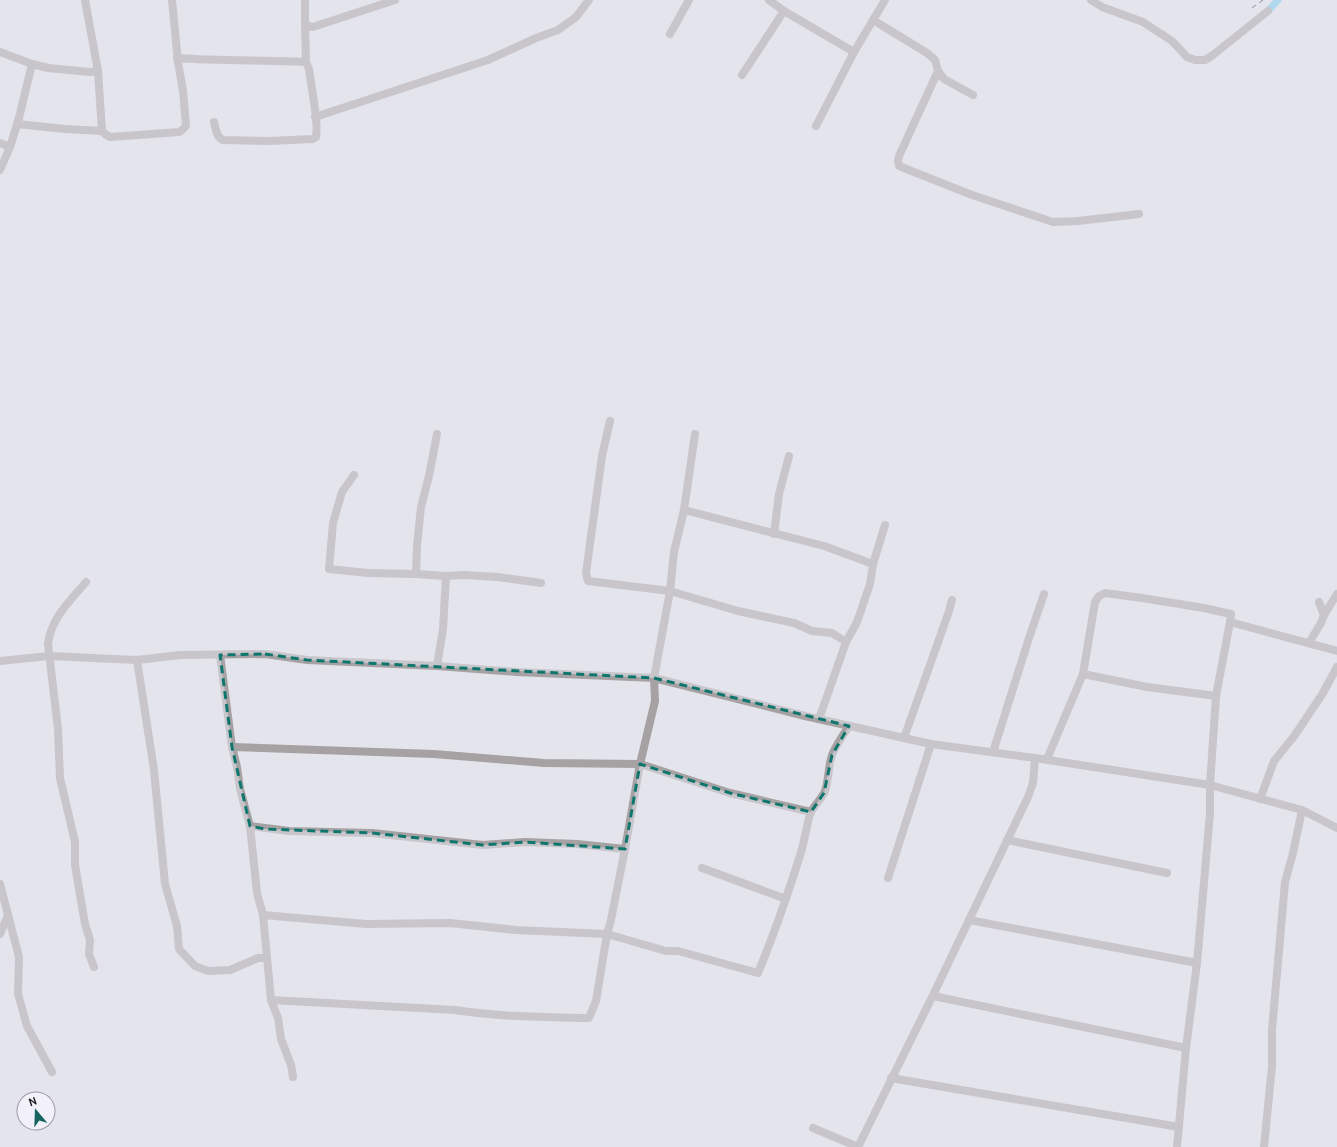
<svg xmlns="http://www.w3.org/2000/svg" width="1337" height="1147" font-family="Cabin,sans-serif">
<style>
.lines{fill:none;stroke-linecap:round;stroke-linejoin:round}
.canal{stroke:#6ccaed;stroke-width:7}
.ferry{stroke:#02303e;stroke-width:1;stroke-dasharray:5 4;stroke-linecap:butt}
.minor{stroke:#a6a1a2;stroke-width:8}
.marked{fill:none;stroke:#0f766e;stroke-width:3;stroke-dasharray:8 5;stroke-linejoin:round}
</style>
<rect width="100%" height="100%" fill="#e4e4ec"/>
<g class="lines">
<!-- canal -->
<path class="canal" d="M1268,11L1278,0"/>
<!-- ferry -->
<path class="ferry" d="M1252,8L1263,0"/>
<!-- minor -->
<g class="minor">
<path d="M769,0L784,11"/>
<path d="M1091,0L1102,7L1143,22L1172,41L1187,57L1195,60H1205L1213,55L1268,11"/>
<path d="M873,20L927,53L935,60L938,71L944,79L973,95"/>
<path d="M305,25V0"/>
<path d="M670,34L689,0"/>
<path d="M0,52L32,64L48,68L90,72L98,71L85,0"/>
<path d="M177,58C220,61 263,60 306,62L309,69C311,86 319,122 316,137L313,139L269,141L223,140C216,137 216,129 214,122"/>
<path d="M306,62L305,25L313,27L395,0"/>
<path d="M98,71L102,131L105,134L110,137L180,132L186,126L183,91L178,62L172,0"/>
<path d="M938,71L899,156L898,161L899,166L972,195L1053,222L1078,221L1139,214"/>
<path d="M742,75L784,11L854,52"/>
<path d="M315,117L488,60L536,38L558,30L576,17L589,0"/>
<path d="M17,124L65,129L102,131"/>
<path d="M816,126L854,52L885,0"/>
<path d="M0,143L10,147L19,118L32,64"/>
<path d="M0,170L10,147"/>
<path d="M610,421L602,456L586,573L588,581L670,591L738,611L794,623L812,631L832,633L846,642"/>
<path d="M354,475L342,492L333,523L329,569L368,573L416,574L446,576L463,575L498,577L541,583"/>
<path d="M684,510L695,434"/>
<path d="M774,534L779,494L789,456"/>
<path d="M873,564L885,525"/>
<path d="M416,574L417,546L421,507L429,476L437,434"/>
<path d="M86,582C70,601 51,618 48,644L58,729L60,778L75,842V865L85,924L90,940L89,954L94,967"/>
<path d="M1319,602L1324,615"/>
<path d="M1309,643L1321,623L1324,615L1337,594"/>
<path d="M220,655L232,747L237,767L240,789L250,826L257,893L263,915L271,1000L278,1018L281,1039L291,1065L293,1077"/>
<path d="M137,660L154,770L165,884L177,926L179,949L195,966L208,971L230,970L258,958H267"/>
<path d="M0,661L49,656L137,660L180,655L265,654L307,660L437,666L517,672L654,678L805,716L931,744L1035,758L1210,785L1302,810L1337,828"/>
<path d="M437,666L443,629L446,576"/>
<path d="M1083,674L1147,687L1216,696"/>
<path d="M904,738L948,614L952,600"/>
<path d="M232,747L434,754L544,763L640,764L730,793L811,812"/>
<path d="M993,752L1029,638L1044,594"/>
<path d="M1047,759L1083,674L1095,602L1099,596L1105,593L1142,598L1204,608L1231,614L1230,622L1337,651"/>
<path d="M1260,799L1274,761L1295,735L1323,693L1337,667"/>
<path d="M250,826L289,831L372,833L483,845L525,842L577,844L625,849"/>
<path d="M1007,840L1167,873"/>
<path d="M702,868L786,899"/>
<path d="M888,878L931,744"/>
<path d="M0,884L19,957L18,994L27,1026L52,1072"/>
<path d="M263,915L366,924L450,923L516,930L607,934L666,951H678L758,973C775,932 789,891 802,849C805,837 807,825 810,814C813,806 822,799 825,791C829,779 828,767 832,755C836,745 843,735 849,726"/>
<path d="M969,920L1197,963"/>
<path d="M0,934L8,915"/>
<path d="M933,996L1186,1048"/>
<path d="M271,1000L455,1010C499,1017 544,1017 589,1018L596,1001L607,934L611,920L625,849L640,764L655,701L654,678L670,591L674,552L684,510L824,546L873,564L870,584L857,622L846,642L819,719"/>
<path d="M891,1078L1179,1127"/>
<path d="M813,1128L858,1147"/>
<path d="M858,1147L935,991L1028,797L1033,783L1035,758"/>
<path d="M1177,1147L1186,1048L1197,963L1210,813V785L1216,696L1230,622"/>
<path d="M1264,1147L1272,1066V1030L1285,882L1293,853L1302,810"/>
</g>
</g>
<!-- marked area -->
<path d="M0 0H1337V1147H0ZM265,654L307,660L654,678L849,726L832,755L824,793L811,812L730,793L640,764L625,849L525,842L483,845L372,833L265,829L250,826L232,747L220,655Z" fill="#e4e4ec" fill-opacity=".55" fill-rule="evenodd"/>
<path class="marked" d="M265,654L307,660L654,678L849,726L832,755L824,793L811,812L730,793L640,764L625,849L525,842L483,845L372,833L265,829L250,826L232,747L220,655Z"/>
<!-- north arrow -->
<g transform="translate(36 1111) rotate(341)"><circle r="19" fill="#f2f1fa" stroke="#9b9ba1"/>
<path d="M0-3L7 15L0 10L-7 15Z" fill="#16645f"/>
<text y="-6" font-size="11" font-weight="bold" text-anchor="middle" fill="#19191b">N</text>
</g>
</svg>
